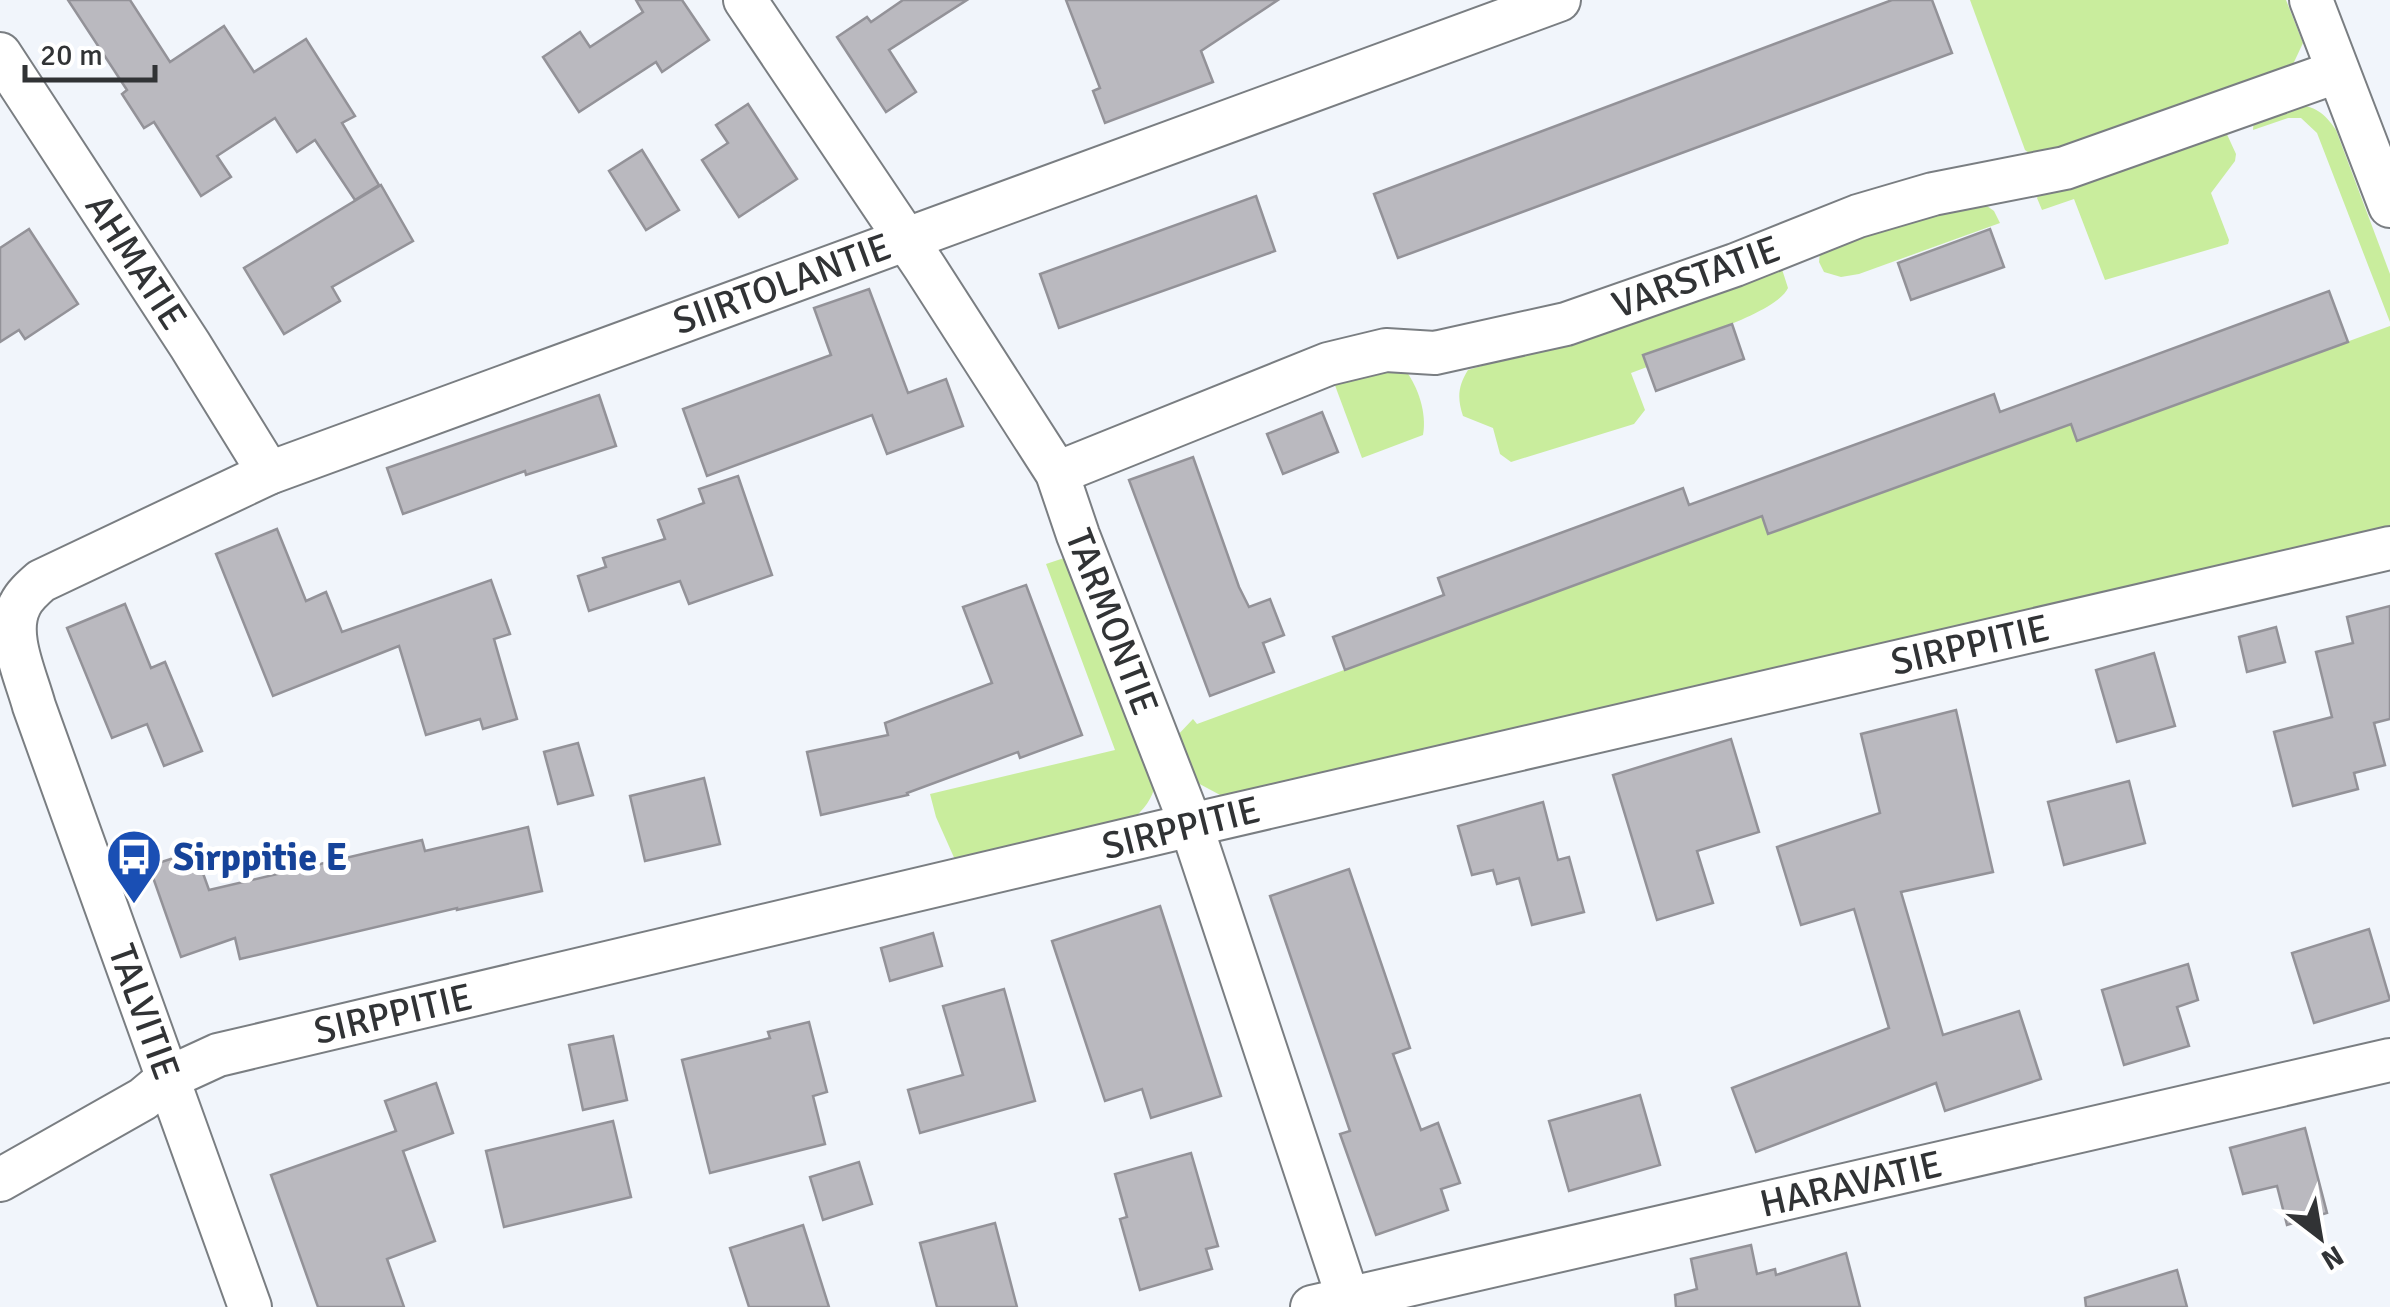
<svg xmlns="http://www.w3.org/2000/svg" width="2390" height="1307" font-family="Signika,sans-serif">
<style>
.green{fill:#c9ed9d}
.building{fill:#bab9bf;stroke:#939298;stroke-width:2.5}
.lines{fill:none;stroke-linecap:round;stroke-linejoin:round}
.minor-casing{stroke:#7a7e82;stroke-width:46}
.minor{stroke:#fff;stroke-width:42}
.labels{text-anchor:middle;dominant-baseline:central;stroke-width:10;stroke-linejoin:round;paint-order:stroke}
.street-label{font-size:38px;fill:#313335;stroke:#fff}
.transit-label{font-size:38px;font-weight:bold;fill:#164399;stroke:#fff;text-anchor:start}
</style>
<rect width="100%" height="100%" fill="#f1f5fb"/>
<!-- green -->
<g class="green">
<path d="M1970,0H2286L2303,43L2287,77L2033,156L2025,150Z"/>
<path d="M2294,103C2315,107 2324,112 2336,130L2390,274V322L2317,133L2301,118H2288L2253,130L2254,118Z"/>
<path d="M2225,130L2236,154L2235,161L2211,193L2229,240L2228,244L2105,280L2074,199L2042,210L2037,198L2040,192Z"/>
<path d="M1987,206L1994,211L2000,223L1859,274L1841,277L1824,272L1819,262L1820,252L1935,211Z"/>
<path d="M1780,263L1788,288C1776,315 1674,344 1643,355L1647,367L1631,373L1645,410L1634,424L1511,462L1500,454L1493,428L1463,416C1457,398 1458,386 1468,370L1572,339Z"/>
<path d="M2390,326V531L1222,796L1194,781L1175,738L1193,719L1197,724L1746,522L1762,517L1769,534L2071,424L2078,441Z"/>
<path d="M1354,370L1406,371C1418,387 1427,413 1423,435L1362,458L1333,380Z"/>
<path d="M1067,557L1156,778C1154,799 1144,809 1129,823L956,862L936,817L930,794L1115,750L1046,564Z"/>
</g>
<!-- building -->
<g class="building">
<path d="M68,0H130L170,62L224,26L254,72L306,39L355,116L342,123L379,185L355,200L315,140L297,152L275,118L217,156L231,177L201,196L154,122L144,128L122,94L127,90Z"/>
<path d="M636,0H682L709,40L662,72L656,62L579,112L543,57L580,32L590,47L643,12Z"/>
<path d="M903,0H967L889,50L916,92L886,112L837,37L867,17L871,22Z"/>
<path d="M1066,0H1278L1201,51L1213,82L1105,123L1093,91L1100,88Z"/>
<path d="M1892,0H1932L1952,53L1398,258L1374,194Z"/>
<path d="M748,104L797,179L739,217L702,160L728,143L716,125Z"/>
<path d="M642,150L679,210L646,230L609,171Z"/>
<path d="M381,185L413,241L332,287L340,301L284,334L244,268Z"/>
<path d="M1256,196L1275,251L1059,328L1040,274Z"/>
<path d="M29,229L78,304L25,339L19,330L0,342V248Z"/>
<path d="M1990,229L2004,267L1911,300L1898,263Z"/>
<path d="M869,289L908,393L946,379L963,426L887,454L872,415L707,476L683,409L831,355L814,308Z"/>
<path d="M2329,291L2348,342L2077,441L2071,424L1768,534L1762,516L1345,670L1333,637L1444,595L1438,578L1683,488L1689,505L1994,394L2000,412Z"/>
<path d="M1732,324L1744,359L1656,391L1643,355Z"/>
<path d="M599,395L616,446L526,475L525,471L403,514L387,468Z"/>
<path d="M1322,412L1338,452L1283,474L1267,434Z"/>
<path d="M1193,457L1239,587L1249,607L1270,599L1284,635L1263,643L1274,672L1210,696L1129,480Z"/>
<path d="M738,476L772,575L689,604L680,581L589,611L578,576L606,567L603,558L665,539L658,520L704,503L699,489Z"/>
<path d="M277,529L306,601L326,592L342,632L491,580L510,634L494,639L517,719L483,729L480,719L426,735L399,646L273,696L216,554Z"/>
<path d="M1026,585L1082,735L1020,758L1018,752L907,793L908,795L821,815L807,752L888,735L885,723L992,683L963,607Z"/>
<path d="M125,604L151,668L165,662L202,751L164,766L147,724L112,738L67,628Z"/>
<path d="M2390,606V719L2374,723L2385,765L2354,773L2358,789L2293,806L2274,732L2332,717L2316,652L2353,643L2347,617Z"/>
<path d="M2276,627L2285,662L2247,672L2239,637Z"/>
<path d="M2154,653L2175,726L2117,742L2096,670Z"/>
<path d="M1956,710L1993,872L1901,892L1943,1035L2019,1011L2041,1079L1945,1111L1936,1083L1756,1152L1732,1088L1889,1028L1854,909L1801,925L1777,847L1880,813L1861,734Z"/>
<path d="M1731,739L1759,832L1697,851L1713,903L1657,920L1613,775Z"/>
<path d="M578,743L593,795L558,804L544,752Z"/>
<path d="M704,778L720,844L645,861L630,796Z"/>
<path d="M2129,781L2145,843L2064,865L2048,802Z"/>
<path d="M1543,802L1558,860L1569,857L1584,912L1532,925L1519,878L1497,884L1493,870L1472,875L1458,826Z"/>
<path d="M528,827L542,891L457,910V908L240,959L235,938L181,957L149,866L195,851L209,890L422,840L425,851Z"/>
<path d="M1349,869L1410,1048L1393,1054L1421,1130L1438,1123L1460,1183L1441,1189L1448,1210L1376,1235L1340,1134L1350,1131L1270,896Z"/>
<path d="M1160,906L1221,1096L1151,1118L1142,1089L1105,1101L1052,941Z"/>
<path d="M2369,929L2390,1000L2314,1023L2292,953Z"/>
<path d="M933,933L942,966L890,981L881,948Z"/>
<path d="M2188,964L2198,1000L2177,1007L2189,1046L2124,1065L2102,990Z"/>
<path d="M1004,989L1035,1101L920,1133L908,1090L963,1075L943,1006Z"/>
<path d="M809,1022L827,1092L813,1096L825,1144L710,1173L682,1060L770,1038L768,1032Z"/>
<path d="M613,1036L627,1100L583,1110L569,1045Z"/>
<path d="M436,1083L453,1133L403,1151L435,1241L387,1259L404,1307H318L271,1175L396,1131L385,1101Z"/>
<path d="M1640,1095L1660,1165L1569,1191L1549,1121Z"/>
<path d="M613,1121L631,1197L504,1227L486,1151Z"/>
<path d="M2305,1128L2327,1213L2287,1225L2277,1186L2243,1194L2230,1148Z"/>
<path d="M1191,1153L1218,1246L1206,1249L1212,1269L1140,1290L1120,1219L1127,1217L1115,1174Z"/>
<path d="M859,1162L872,1204L823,1220L810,1177Z"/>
<path d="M995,1223L1017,1307H937L920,1243Z"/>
<path d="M803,1225L829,1307H749L730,1248Z"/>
<path d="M1751,1245L1757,1274L1775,1269L1776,1275L1846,1253L1860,1307H1676L1675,1295L1697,1289L1691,1259Z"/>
<path d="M2177,1270L2187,1307H2086L2085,1298Z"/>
</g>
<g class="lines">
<!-- minor casing -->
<g class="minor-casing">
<g id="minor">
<path d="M745,0L924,266L1057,473L1078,535L1191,825L1351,1307"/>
<path d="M2311,0L2390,206"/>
<path d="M0,54L190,345L269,473"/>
<path d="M1057,473L1328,364L1386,350L1435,353L1566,324L1735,265L1858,216L1933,194L2065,168L2336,72"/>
<path d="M0,1180L143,1099L168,1078L218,1055L1191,825L2390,548"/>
<path d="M250,1307L34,706C26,676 5,634 20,605C24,596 33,588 41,581L269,473L1559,0"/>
<path d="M1312,1307L2390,1060"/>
</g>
</g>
<!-- minor -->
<use href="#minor" class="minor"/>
</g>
<!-- icons -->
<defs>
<g id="bus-pin" transform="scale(2.875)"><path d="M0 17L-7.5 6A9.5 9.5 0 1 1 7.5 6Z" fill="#1a4fb4" stroke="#fff"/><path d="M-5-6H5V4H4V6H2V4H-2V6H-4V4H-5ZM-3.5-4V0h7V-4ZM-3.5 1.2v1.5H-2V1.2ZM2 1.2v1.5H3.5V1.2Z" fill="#fff"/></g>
</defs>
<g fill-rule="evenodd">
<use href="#bus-pin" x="134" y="857"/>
</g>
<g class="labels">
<!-- street labels -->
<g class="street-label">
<text transform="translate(136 262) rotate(57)">AHMATIE</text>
<text transform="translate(1696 277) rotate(-20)">VARSTATIE</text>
<text transform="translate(782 284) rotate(-20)">SIIRTOLANTIE</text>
<text transform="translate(1112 622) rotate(69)">TARMONTIE</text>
<text transform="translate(1970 645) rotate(-13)">SIRPPITIE</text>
<text transform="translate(1181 828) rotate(-14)">SIRPPITIE</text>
<text transform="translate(144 1012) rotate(70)">TALVITIE</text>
<text transform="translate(393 1014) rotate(-13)">SIRPPITIE</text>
<text transform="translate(1851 1184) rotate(-13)">HARAVATIE</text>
</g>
<!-- transit labels -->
<g class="transit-label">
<text x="173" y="857">Sirppitie E</text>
</g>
</g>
<!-- north arrow -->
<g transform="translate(2320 1237) rotate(149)" stroke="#ffffff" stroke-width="8" paint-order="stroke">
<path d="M0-8L18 38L0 25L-18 38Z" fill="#313335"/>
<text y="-15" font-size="28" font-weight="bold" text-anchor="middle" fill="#313335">N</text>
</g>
<!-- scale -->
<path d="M25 65v15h130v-15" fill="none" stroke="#313335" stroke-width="5"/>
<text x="40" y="65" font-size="30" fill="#313335" stroke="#ffffff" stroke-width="8" paint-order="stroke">20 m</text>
</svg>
